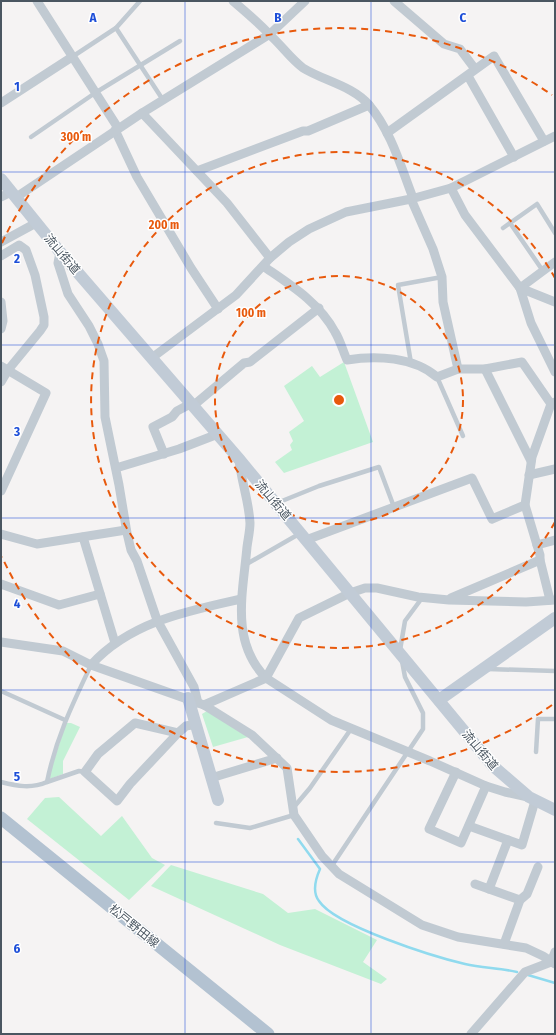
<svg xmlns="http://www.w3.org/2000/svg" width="556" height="1035" font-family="'Fira Sans Condensed','Noto Sans JP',sans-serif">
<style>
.green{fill:#c3f1d5}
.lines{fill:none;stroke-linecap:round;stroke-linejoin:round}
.stream{stroke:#90daee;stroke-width:2.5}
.lane{stroke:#c1cad2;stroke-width:4.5}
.street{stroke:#c1cad2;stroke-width:9}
.secondary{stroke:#c1cbd6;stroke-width:12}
.primary{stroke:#b3c2d1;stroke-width:13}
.grid{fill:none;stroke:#1d4ed8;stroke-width:1;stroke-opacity:0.55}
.ring{fill:none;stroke:#e8590c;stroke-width:2;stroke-dasharray:7 5}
.labels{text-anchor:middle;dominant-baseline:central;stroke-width:3;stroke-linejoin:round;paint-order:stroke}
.street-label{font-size:12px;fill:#4a5661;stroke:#fff}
.grid-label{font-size:13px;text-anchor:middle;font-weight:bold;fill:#1d4ed8;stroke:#fff;stroke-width:3;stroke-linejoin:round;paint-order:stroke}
.centre{fill:#e8590c;stroke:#fff;stroke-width:2}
.ring-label{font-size:12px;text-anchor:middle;font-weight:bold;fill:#e8590c;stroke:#fff;stroke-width:3;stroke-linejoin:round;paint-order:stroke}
</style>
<rect width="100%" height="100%" fill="#f5f3f3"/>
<!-- green -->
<g class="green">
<path d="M344,362L373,442L284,473L275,462L292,450L290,445L293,441L289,432L304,421L284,386L312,366L320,377Z"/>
<path d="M207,711L248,737L213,747L202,714Z"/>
<path d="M66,723H71L80,727L63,761V774L50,779L49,776Z"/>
<path d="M59,797L101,836L122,816L152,858L165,865L129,900L27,819L45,798Z"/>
<path d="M171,865L263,894L288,913L315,909L377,940L363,962L387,979L381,984L280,945L151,886Z"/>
</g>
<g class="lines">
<!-- stream -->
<g class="stream">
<path d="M298,839L320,869C316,878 312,892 319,901C335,926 435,957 465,964C482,968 500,968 517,972"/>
<path d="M528,975L555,983"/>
</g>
<!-- lane -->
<g class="lane">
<path d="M116,28L163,100"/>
<path d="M72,57L116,28L140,1"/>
<path d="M31,137L95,93L180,41"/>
<path d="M510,223L543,271"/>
<path d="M503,228L537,204L555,233"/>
<path d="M411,363L398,285L442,277"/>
<path d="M437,377L463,436"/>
<path d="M277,503L319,486L379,467L394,507"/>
<path d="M245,565L299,534"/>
<path d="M400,650L405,621L422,598"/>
<path d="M488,669L555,671"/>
<path d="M1,691L65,720"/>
<path d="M536,752L538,719H555"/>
<path d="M1,782C17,786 31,789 47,782C56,738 72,705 91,665"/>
<path d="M47,782L79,771L85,772"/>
<path d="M294,807L310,788L351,729"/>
<path d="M216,823L250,828L294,815"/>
<path d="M331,867L423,729V713L405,677L402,661"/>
</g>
<!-- street -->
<g class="street">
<path d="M37,1L118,128"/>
<path d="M233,1C246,12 259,23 271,36C282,46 291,59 303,68C324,81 353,86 369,105C391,131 401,167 413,198"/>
<path d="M394,1L444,44L460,49L475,69"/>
<path d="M468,76L514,157"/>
<path d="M1,103L72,57"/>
<path d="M142,113L227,203L270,258"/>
<path d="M115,130L137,177L191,268L218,309"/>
<path d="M387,133L494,56L544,141"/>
<path d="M197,171L303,131H308L369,105"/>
<path d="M451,188L465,215L520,288L531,323L555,372"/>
<path d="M1,197L11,192"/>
<path d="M15,198L142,113L270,34L305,1"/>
<path d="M411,199L433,249L442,277L443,302L458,369"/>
<path d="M1,242L36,223"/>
<path d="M60,252L58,263L68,294L89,326L98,344L104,361L105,417L119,485L127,533L131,550L137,561L157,620L194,687L198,703"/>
<path d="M1,256L19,245L26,250L35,275L44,317V325L40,331L8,370L1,382"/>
<path d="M263,266C289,284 319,302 335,332C340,340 343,351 347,360C376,355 414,357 437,377L458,369H485L522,362L551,404"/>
<path d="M520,288L555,262"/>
<path d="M520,288L555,302"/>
<path d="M1,302L3,321L1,329"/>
<path d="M153,357L236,295L270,258L289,242L309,229L346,212L411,199L451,188L555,136"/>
<path d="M1,366L46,393L1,491"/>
<path d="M485,369L531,461"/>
<path d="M194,405L244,363L250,362L319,308"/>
<path d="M164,454L153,427L172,417L177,411L192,403"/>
<path d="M239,459C241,481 249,501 250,523C250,531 248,539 247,547C243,593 230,641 266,678L331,720L430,761L486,786L505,792L528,797"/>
<path d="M116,468L179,449L218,434"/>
<path d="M529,475L555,469"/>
<path d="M1,534L37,544L126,530"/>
<path d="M83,537L115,643"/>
<path d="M306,540L472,478L492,519L525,505"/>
<path d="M537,545L555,540"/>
<path d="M1,584L59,605L100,594"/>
<path d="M451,598L540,560"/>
<path d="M550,600L540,560V555L525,505L532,457L551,404L555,402"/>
<path d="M1,642L63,651L91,665L204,705L252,735L287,768L294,815L322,856L339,874L422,925L458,937L526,948L543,956L555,964"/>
<path d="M91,665C130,622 187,611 241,599"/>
<path d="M204,705L266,678L299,618L350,593L365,588H377L418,597L449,600L526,602L555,600"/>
<path d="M178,733L135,723L98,754L85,772L117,801L130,784L178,733L186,726L196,724"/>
<path d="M456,772L429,829L461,843L486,786"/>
<path d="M211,778L277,758"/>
<path d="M469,826L522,845L535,801"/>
<path d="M475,884L520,900"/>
<path d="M489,889L508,840"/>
<path d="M504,944L520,900L527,894L538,867"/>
<path d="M471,1034L525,972L551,962L555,952"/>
</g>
<!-- secondary -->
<g class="secondary">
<path d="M1,179L60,252L239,459L493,766L529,797L555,810"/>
<path d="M188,698L218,800"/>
<path d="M439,700L555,618"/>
</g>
<!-- primary -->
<path class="primary" d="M1,818L268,1034"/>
</g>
<!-- grid -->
<path class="grid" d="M185,1V1034M371,1V1034M1,172H555M1,345H555M1,518H555M1,690H555M1,862H555"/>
<!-- distance rings -->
<g class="ring">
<circle cx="339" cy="400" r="124"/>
<path d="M555 522A248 248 0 1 1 555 278"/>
<path d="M552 705A372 372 0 0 1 2 557M2 243A372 372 0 0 1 552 95"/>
</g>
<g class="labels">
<!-- street labels -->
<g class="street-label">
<text transform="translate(62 254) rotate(50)">流山街道</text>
<text transform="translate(273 500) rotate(50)">流山街道</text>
<text transform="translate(480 750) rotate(50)">流山街道</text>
<text transform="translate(134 926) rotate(39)">松戸野田線</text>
</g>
</g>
<g class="grid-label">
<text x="93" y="22">A</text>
<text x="278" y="22">B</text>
<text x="463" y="22">C</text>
<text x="17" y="91">1</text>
<text x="17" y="263">2</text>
<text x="17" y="436">3</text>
<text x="17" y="608">4</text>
<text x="17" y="781">5</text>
<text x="17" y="953">6</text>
</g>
<circle cx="339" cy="400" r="6" class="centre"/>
<g class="ring-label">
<text x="76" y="141">300 m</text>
<text x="164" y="229">200 m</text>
<text x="251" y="317">100 m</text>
</g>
<!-- border -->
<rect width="556" height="1035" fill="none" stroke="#4a5661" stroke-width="4"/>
</svg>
